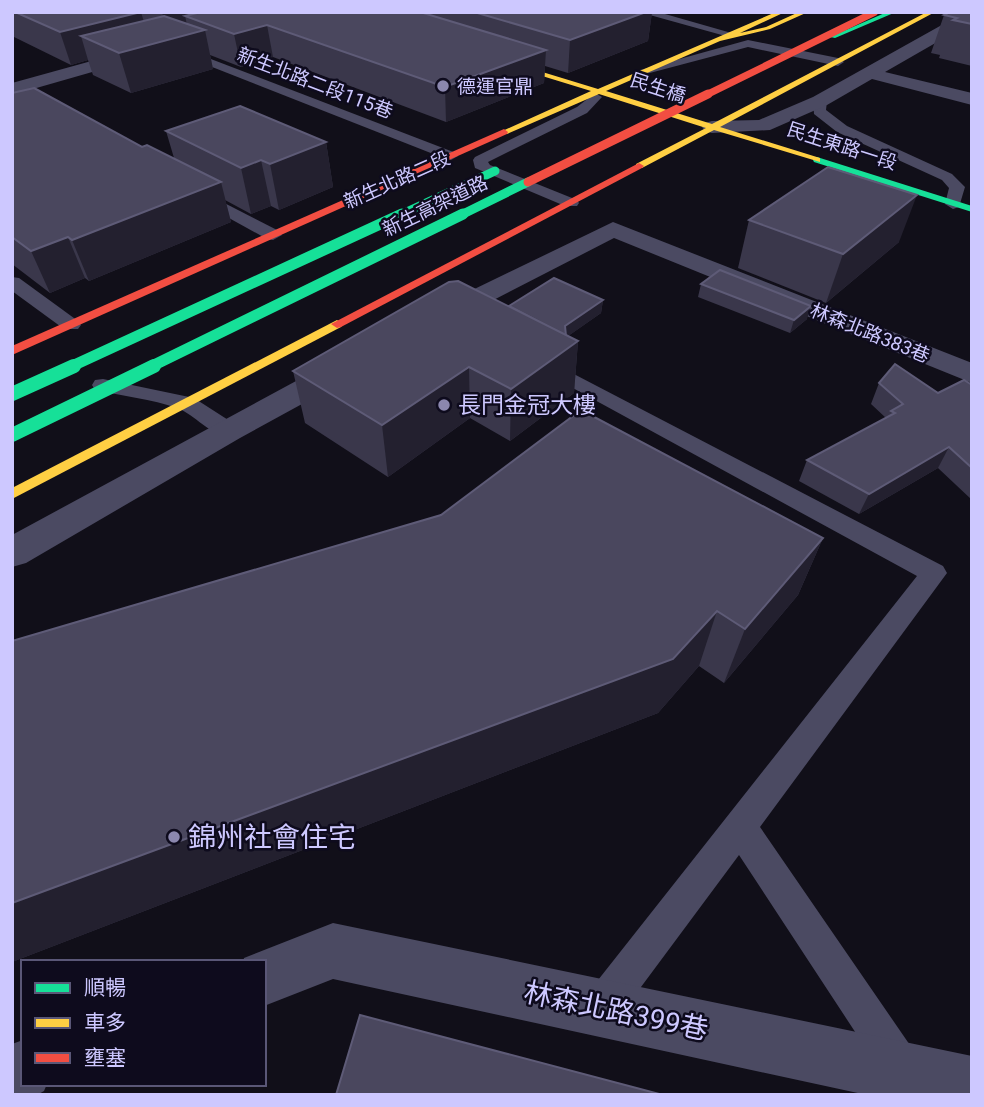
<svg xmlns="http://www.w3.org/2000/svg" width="984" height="1107" font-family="Roboto,'Noto Sans TC',sans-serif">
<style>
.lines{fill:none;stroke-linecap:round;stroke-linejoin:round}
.lane{fill:#4b4a62;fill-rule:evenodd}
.street{fill:#4b4a62;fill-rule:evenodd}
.fast{fill:#16e098;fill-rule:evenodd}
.slow{fill:#ffcf43;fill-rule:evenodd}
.jam{fill:#f24e42;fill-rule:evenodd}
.fast-bridge-far2{stroke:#16e098;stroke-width:9}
.fast-bridge-far1{stroke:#16e098;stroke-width:11}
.fast-bridge{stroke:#16e098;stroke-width:14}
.jam-bridge-far1{stroke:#f24e42;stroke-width:7}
.jam-bridge{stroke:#f24e42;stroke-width:9}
.wall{fill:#3a374b}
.shaded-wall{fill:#23202f}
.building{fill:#4a475e;stroke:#5e5b77;stroke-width:2}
.poi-dot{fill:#8b87ae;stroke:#0e0b1d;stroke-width:2.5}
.labels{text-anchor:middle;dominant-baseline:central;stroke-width:5;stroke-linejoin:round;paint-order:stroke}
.far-street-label{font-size:19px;fill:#cdc8ff;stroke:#0e0b1d}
.far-poi-label{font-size:19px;fill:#cdc8ff;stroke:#0e0b1d;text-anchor:start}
.poi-label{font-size:23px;fill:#cdc8ff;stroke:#0e0b1d;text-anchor:start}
.near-poi-label{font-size:28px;fill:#cdc8ff;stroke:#0e0b1d;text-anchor:start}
.near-street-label{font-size:28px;fill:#cdc8ff;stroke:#0e0b1d}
</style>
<rect width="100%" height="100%" fill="#110f19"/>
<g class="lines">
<!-- lane -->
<g class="lane">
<path d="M639,12H658L735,34L729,37Z"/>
<path d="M748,40L838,58L844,62L838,66L748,47L646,74L640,70Z"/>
<path d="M174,48H182L456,153L458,156L451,160L446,159L174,52Z"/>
<path d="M595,93L602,97L587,113L488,162L490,165L577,200L579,203L577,206H565L475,168L473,160L475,157L577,107Z"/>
<path d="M820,97L827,101L826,110L847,126L952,174L965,187L959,207L953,209L945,204L949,188L942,180L837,132L814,114L813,101Z"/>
<path d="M197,189L279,231L282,235L273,240L267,239L191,197L189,194L191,191Z"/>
<path d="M12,277L19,278L78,321L81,325L78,329H64L12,291Z"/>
<path d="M545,359L943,566L947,573L760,827L914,1051L920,1065L914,1079L900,1085L886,1079L739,855L615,1022L601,1028L587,1022L581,1008L587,994L917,576L538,369L535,365L538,361Z"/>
<path d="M103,379L194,398L236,425L239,430L236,435C213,441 197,415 177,408C152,399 122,396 95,390L92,385L95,380Z"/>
</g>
<!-- street -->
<g class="street">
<path d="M965,12H972V22L885,72L972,93V105L872,79L827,105L770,130L712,133L705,131L702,127L705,123L712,121L759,120L813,97Z"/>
<path d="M142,47L151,52L148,56L12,95V83Z"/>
<path d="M613,222L972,363V383L614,238L447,324L437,327L427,324L423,318L427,312Z"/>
<path d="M344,359L355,361L359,368L355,375L240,438L26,563L12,567V535L333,361Z"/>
<path d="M333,923L972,1056V1095H867L333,979L264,1006V962H243L244,958Z"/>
<path d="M23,1040V1084H47L44,1091L37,1095H12V1044Z"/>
</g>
<!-- fast -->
<g class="fast">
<path d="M887,12H896L835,38L830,37Z"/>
<path d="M817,157L972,206V212L814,162L813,160Z"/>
</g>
<!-- slow -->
<g class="slow">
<path d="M776,12H785L740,33L766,27L799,12H808L770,29L720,41L606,91L712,124L927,12H935L720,127L820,158V162L714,130L642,168H636V164L706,128L599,94L507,134L500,132L591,91L490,60V56L598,89Z"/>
<path d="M337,320L343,324L341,327L12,499V488Z"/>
</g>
<!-- jam -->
<g class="jam">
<path d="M504,129L508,132L507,134L12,355V346Z"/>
<path d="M639,163L644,166L642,168L341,327L337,328L331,324Z"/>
</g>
<!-- fast-bridge-far2 -->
<g class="fast-bridge-far2">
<path d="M398,216L495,171"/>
<path d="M459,216L528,182"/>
</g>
<!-- fast-bridge-far1 -->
<g class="fast-bridge-far1">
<path d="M70,367L402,214"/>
<path d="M150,367L463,214"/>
</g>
<!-- fast-bridge -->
<g class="fast-bridge">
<path d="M12,394L74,366"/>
<path d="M12,435L154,366"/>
</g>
<!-- jam-bridge-far1 -->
<path class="jam-bridge-far1" d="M704,96L875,12"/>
<!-- jam-bridge -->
<path class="jam-bridge" d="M528,182L708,94"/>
</g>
<!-- wall -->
<g class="wall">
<path d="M12,12H652L648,41L568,73L545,66L544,83L446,122L273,57L241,67L210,55L213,69L131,93L93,75L88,60L71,65L12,36Z"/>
<path d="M972,12V66L939,58L940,55L931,53L944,15Z"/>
<path d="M12,93L142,147L174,158L166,131L326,142L333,187L279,210L271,206L251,214L225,200L231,222L89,281L85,278L50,293L12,264Z"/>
<path d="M749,220L899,242L826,303L738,268Z"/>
<path d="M701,284L807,319L790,333L698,297Z"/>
<path d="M603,300L601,313L568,336L578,341L574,393L510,441L470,418L388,477L305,423L293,371L509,306Z"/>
<path d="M879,383L938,393L972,385V500L938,468L859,514L799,481L807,460L886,418L871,404Z"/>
<path d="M823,538L798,595L724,683L699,666L658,713L12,962Z"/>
</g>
<!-- shaded-wall -->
<g class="shaded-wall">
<path d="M141,12L150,43L81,36L88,60L71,65L60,32Z"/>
<path d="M162,12H266L185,16L189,33L168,38Z"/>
<path d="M646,12H652L648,41L568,73L570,40Z"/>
<path d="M267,25L273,57L241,67L234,34Z"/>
<path d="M205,30L213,69L131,93L119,53Z"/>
<path d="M546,50L544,83L446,122L445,87Z"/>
<path d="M326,142L333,187L279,210L270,164Z"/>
<path d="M261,160L271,206L251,214L241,168Z"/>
<path d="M221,182L231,222L89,281L72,240Z"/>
<path d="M917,195L899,242L826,303L843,254Z"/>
<path d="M68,237L85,278L50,293L31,251Z"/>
<path d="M603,300L601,313L564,339L565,326Z"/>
<path d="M811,306L807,319L790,333L794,320Z"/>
<path d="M578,341L574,393L510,441L511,389Z"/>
<path d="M469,367L470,418L388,477L382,425Z"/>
<path d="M949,447L938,468L859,514L869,494Z"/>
<path d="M823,538L798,595L724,683L745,629Z"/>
<path d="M717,611L699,666L658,713L12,962V903Z"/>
</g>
<!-- building -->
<g class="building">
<path d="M15,12H141L60,32Z"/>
<path d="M201,12H420L546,50L445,87L267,25L234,34L185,16Z"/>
<path d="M474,12H646L570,40Z"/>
<path d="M950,12H972V24L953,20L957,18L944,15Z"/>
<path d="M164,16L205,30L119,53L81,36Z"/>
<path d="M34,88L142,147L147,145L221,182L72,240L68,237L31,251L12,237V93Z"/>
<path d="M240,106L326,142L270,164L261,160L241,168L166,131Z"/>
<path d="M828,167L917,195L843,254L749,220Z"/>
<path d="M720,270L811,306L794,320L701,284Z"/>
<path d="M554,278L603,300L565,326L566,336L509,306Z"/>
<path d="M458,281L578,341L511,389L469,367L382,425L293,371L449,282Z"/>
<path d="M895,364L938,393L964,380L972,385V468L949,447L869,494L807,460L895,413L891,411L903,404L879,383Z"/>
<path d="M581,410L823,538L745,629L717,611L673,659L12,903V641L441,515Z"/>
<path d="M360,1015L663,1095H336Z"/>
</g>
<!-- markers -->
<g class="poi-dot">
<circle cx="443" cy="86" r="7"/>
<circle cx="444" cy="405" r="7"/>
<circle cx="174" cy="837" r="7"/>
</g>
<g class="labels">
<!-- far-street labels -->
<g class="far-street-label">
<text transform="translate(315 83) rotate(21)">新生北路二段115巷</text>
<text transform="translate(658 88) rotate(18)">民生橋</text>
<text transform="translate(842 146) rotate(18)">民生東路一段</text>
<text transform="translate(397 180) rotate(-24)">新生北路二段</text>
<text transform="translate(435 206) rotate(-26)">新生高架道路</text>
<text transform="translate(870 333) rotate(22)">林森北路383巷</text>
</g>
<!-- far-poi labels -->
<g class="far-poi-label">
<text x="457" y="86">德運官鼎</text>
</g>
<!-- poi labels -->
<g class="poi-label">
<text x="458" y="405">長門金冠大樓</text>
</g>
<!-- near-poi labels -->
<g class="near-poi-label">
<text x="188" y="837">錦州社會住宅</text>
</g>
<!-- near-street labels -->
<g class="near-street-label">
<text transform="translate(616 1011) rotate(12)">林森北路399巷</text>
</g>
</g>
<!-- border -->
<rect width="984" height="1107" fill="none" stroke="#cdc8ff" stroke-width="28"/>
<!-- legend -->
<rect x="21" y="960" width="245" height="126" fill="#0e0b1d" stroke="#5a5777" stroke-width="2"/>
<rect x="35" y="983" width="35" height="10" fill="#16e098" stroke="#5a5777" stroke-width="2"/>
<text x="84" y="995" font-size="21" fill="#cdc8ff">順暢</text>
<rect x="35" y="1018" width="35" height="10" fill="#ffcf43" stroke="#5a5777" stroke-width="2"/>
<text x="84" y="1030" font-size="21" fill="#cdc8ff">車多</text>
<rect x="35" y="1053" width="35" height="10" fill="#f24e42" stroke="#5a5777" stroke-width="2"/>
<text x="84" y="1065" font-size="21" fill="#cdc8ff">壅塞</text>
</svg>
